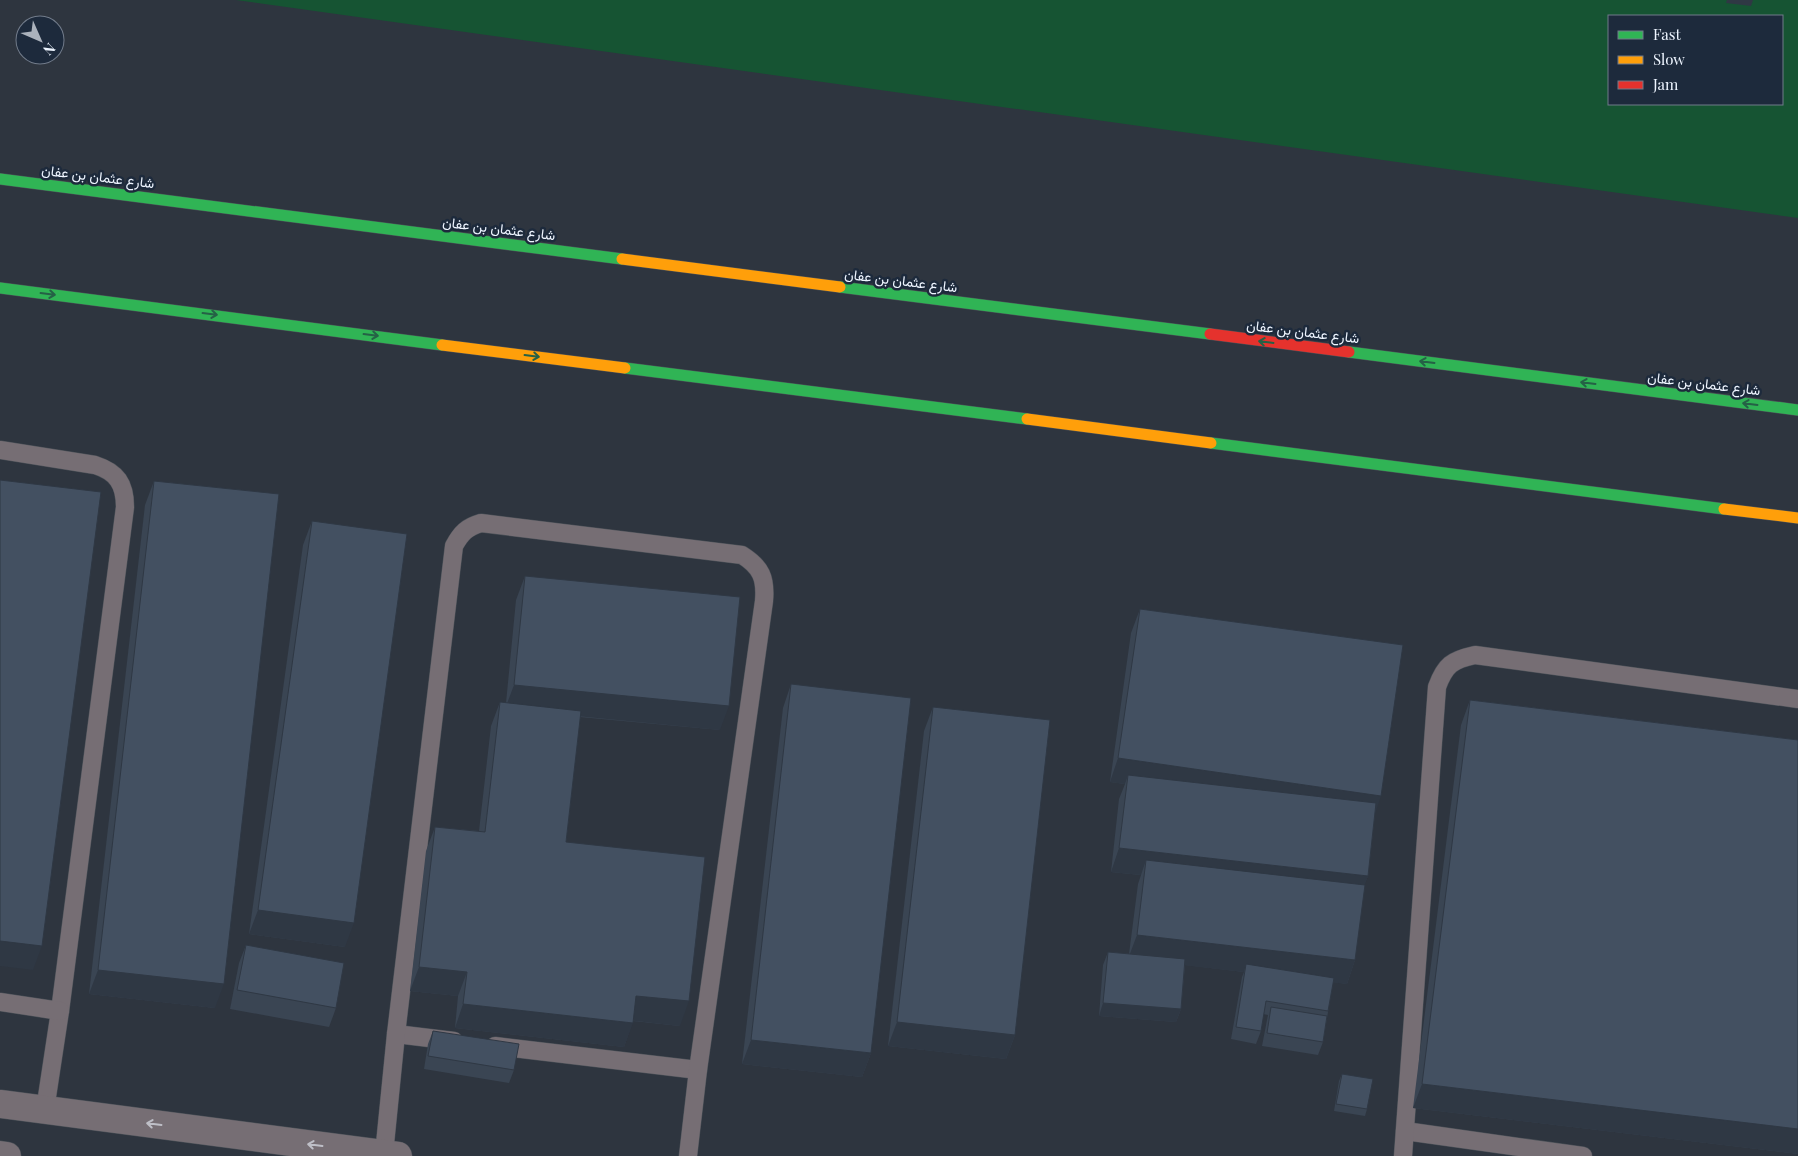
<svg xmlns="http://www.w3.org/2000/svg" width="1798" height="1156" font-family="'Playfair Display',Vazirmatn,serif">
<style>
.green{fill:#165433;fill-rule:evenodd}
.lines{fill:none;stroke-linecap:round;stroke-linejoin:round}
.lane-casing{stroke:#4b5158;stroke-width:19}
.street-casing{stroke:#4b5158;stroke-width:29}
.fast-casing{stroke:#4b5158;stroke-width:12}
.slow-casing{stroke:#4b5158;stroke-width:12}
.jam-casing{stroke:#4b5158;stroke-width:12}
.lane{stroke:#766e74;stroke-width:18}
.street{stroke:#766e74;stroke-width:28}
.fast{stroke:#30b455;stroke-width:11}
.slow{stroke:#ff9f0a;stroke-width:11}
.jam{stroke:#e5322d;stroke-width:11}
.wall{fill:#3a4553}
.shaded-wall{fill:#2f3844}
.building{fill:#435061;stroke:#2f3844}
.oneway{stroke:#256146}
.oneway2{stroke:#bebfc7}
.labels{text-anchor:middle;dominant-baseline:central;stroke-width:5;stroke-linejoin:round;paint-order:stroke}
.street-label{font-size:14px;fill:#eef5ff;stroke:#1d2a3c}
</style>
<rect width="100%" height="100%" fill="#2e353f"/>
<!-- green -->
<path class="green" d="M236,0H1798V218ZM1609,16H1782V104H1609Z"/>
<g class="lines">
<!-- lane casing -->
<g class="lane-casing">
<g id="lane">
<path d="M0,450L95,465C117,472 125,484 125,507L60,1011L45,1110"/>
<path d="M0,1002L60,1011"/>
<path d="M396,1034L454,1041"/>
<path d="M495,1046L698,1070"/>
<path d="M1405,1131L1583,1156"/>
<path d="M384,1154L396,1034L454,546C461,533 467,527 481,523L742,555C761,567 766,578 764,601L698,1070L688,1156"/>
<path d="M1403,1156L1437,687C1445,665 1452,660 1475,655L1798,699"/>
</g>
</g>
<!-- street casing -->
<g class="street-casing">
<g id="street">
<path d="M0,1104L398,1156"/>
<path d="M0,1155L7,1156"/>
</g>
</g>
<!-- fast casing -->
<g class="fast-casing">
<g id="fast">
<path d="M0,179L622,259"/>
<path d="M840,287L1210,334"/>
<path d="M0,288L442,345"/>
<path d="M1349,352L1798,410"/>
<path d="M625,368L1027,419"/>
<path d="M1211,443L1724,509"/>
</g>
</g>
<!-- slow casing -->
<g class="slow-casing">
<g id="slow">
<path d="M622,259L840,287"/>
<path d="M442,345L625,368"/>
<path d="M1027,419L1211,443"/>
<path d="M1724,509L1798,518"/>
</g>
</g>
<!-- jam casing -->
<g class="jam-casing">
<path id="jam" d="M1210,334L1349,352"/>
</g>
<!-- lane -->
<use href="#lane" class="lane"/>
<!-- street -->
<use href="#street" class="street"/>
<!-- fast -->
<use href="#fast" class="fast"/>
<!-- slow -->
<use href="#slow" class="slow"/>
<!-- jam -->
<use href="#jam" class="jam"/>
</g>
<!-- wall -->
<g class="wall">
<path d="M154,481L215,1008L89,994L145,505Z"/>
<path d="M312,521L345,947L249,934L303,545Z"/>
<path d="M525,576L720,730L580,717L566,842L680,1026L633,1021L624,1047L455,1028L458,996L410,991L426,851L435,827L479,831L491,726L500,702L506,703L516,600Z"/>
<path d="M1140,609L1375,812L1368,876L1364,885L1355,960L1347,984L1333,982L1323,1042L1318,1055L1262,1046L1267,1020L1268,1015L1263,1014L1261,1031L1256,1044L1231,1039L1242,977L1244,972L1185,965L1181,1009L1176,1022L1099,1016L1103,965L1108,952L1129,954L1138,884L1141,875L1111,872L1119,799L1125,784L1110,782L1131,633Z"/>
<path d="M791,684L871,1053L862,1077L742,1064L783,708Z"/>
<path d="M1470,700L1798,740V1154L1413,1108L1461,725Z"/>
<path d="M933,707L1015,1035L1006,1059L888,1046L924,731Z"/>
<path d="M246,945L336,1008L329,1027L230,1009L239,963Z"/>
<path d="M433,1031L514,1070L509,1083L424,1069L428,1044Z"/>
<path d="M1342,1074L1367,1109L1365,1116L1334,1111L1339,1081Z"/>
</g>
<!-- shaded-wall -->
<g class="shaded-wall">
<path d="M1727,0H1753L1751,6L1726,3Z"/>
<path d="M514,685L729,706L720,730L505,709Z"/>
<path d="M1118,758L1381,796L1373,820L1128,775L1125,784L1110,782Z"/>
<path d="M1119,848L1368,876L1359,900L1146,860L1141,875L1111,872Z"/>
<path d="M258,910L354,923L345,947L249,934Z"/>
<path d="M1137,935L1355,960L1347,984L1245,972L1246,964L1244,972L1128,959Z"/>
<path d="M0,941L42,946L33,970L0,966Z"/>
<path d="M419,967L467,972L458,996L410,991Z"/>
<path d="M98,970L224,984L215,1008L89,994Z"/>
<path d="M636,996L689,1001L680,1026L627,1020Z"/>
<path d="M1103,1003L1181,1009L1176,1022L1099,1016Z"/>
<path d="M463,1004L633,1023L624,1047L455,1028Z"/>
<path d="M897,1022L1015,1035L1006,1059L888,1046Z"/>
<path d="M751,1040L871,1053L862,1077L742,1064Z"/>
<path d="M1422,1084L1798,1129V1154L1413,1108Z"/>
</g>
<!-- building -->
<g class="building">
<path d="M0,480L101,492L42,946L0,941Z"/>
<path d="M154,481L279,494L224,984L98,970Z"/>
<path d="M312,521L407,534L354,923L258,910Z"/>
<path d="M525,576L740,597L729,706L514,685Z"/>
<path d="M1140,609L1403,645L1381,796L1118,758Z"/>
<path d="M791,684L911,698L871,1053L751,1040Z"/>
<path d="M1470,700L1798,740V1129L1422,1084Z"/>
<path d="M500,702L581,711L566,842L705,857L689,1001L636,996L633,1023L463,1004L467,972L419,967L435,827L485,832Z"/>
<path d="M933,707L1050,720L1015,1035L897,1022Z"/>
<path d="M1128,775L1376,803L1368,876L1119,848Z"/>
<path d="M1146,860L1365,885L1355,960L1137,935Z"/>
<path d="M246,945L344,963L336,1008L237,990Z"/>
<path d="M1108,952L1185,959L1181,1009L1103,1003Z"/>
<path d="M1246,964L1334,978L1328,1011L1266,1001L1261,1031L1236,1027Z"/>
<path d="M1271,1007L1327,1016L1323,1042L1267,1033Z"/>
<path d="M433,1031L519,1044L514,1070L428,1056Z"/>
<path d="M1342,1074L1373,1079L1367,1109L1336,1104Z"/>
</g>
<!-- one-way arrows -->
<defs><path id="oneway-shaft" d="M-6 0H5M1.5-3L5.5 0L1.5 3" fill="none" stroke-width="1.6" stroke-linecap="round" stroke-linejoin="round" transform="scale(1.25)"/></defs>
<g class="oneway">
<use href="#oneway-shaft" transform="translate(48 294) rotate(7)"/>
<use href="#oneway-shaft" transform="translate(210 314) rotate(7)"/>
<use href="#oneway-shaft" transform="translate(371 335) rotate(7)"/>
<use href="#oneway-shaft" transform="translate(1266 342) rotate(-173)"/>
<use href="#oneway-shaft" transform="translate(532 356) rotate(7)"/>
<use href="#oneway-shaft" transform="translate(1427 362) rotate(-173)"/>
<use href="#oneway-shaft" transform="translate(1588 383) rotate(-173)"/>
<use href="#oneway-shaft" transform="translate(1750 404) rotate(-173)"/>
</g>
<g class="oneway2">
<use href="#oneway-shaft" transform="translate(154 1124) rotate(-173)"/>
<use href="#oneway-shaft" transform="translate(315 1145) rotate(-173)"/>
</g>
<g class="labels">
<!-- street labels -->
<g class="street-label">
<text transform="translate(98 176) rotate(7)">شارع عثمان بن عفان</text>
<text transform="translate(499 228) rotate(7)">شارع عثمان بن عفان</text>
<text transform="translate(901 280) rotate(7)">شارع عثمان بن عفان</text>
<text transform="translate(1303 331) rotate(7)">شارع عثمان بن عفان</text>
<text transform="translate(1704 383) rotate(7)">شارع عثمان بن عفان</text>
</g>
</g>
<!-- legend -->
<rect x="1608" y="15" width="175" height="90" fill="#1d2a3c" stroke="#717b8a"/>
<rect x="1618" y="31" width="25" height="8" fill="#30b455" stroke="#717b8a"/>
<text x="1653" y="40" font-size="15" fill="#eef5ff">Fast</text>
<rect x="1618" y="56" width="25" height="8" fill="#ff9f0a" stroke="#717b8a"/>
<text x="1653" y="65" font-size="15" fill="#eef5ff">Slow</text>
<rect x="1618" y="81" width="25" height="8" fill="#e5322d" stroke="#717b8a"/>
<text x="1653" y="90" font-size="15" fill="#eef5ff">Jam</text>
<!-- north arrow -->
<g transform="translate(40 40) rotate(135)"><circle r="24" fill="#1d2a3c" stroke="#717b8a"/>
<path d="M0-4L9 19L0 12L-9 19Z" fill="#abb2bc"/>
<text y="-8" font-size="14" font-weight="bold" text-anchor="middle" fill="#eef5ff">N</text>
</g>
</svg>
